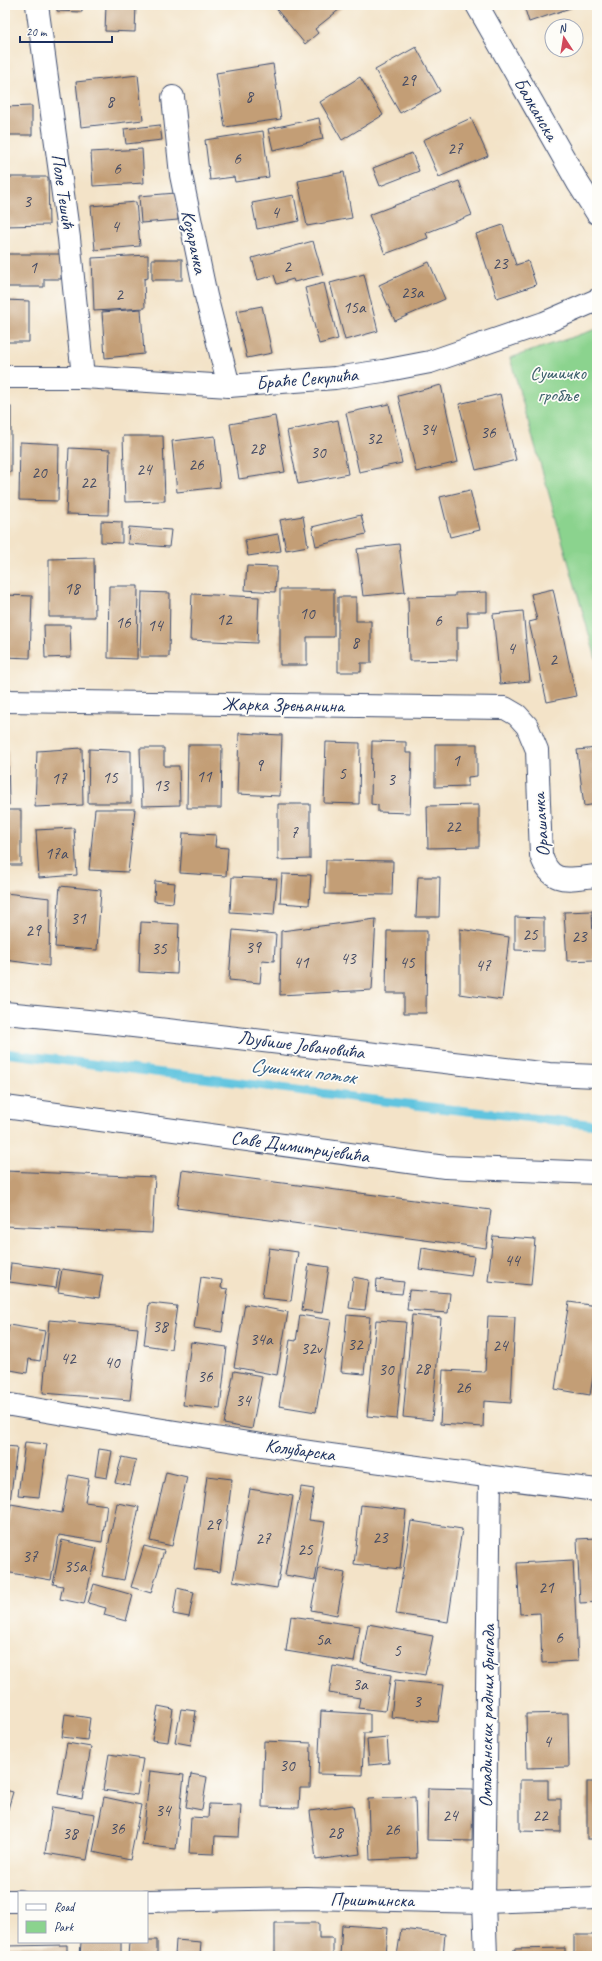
<svg xmlns="http://www.w3.org/2000/svg" width="602" height="1961" font-family="Caveat,sans-serif">
<style>
.green{fill:#8bd38e;stroke:#538176}
.lines{fill:none;stroke-linecap:round;stroke-linejoin:round}
.stream{stroke:#61c4df;stroke-width:9}
.building{fill:#c39e76}
.street-casing{stroke:#3b4a6e;stroke-width:24}
.street{stroke:#fff;stroke-width:22}
.labels{text-anchor:middle;dominant-baseline:central;stroke-width:3.5;stroke-linejoin:round;paint-order:stroke}
.number-label{font-size:17px;fill:#454b64}
.street-label{font-size:19px;fill:#1b2f5e;stroke:#fdfcf7}
.park-label{font-size:19px;fill:#3d606c;stroke:#fdfcf7}
.water-label{font-size:20px;font-style:italic;fill:#305c85;stroke:#fdfcf7}
</style>
<rect width="100%" height="100%" fill="#fdfcf7"/>
<filter id="ink" filterUnits="userSpaceOnUse"><feTurbulence type="fractalNoise" baseFrequency=".025" numOctaves="2"/><feDisplacementMap in="SourceGraphic" scale="8" xChannelSelector="R" yChannelSelector="G"/><feConvolveMatrix kernelMatrix="1 2 1 2 8 2 1 2 1" color-interpolation-filters="sRGB"/></filter>
<filter id="wash" filterUnits="userSpaceOnUse"><feTurbulence type="fractalNoise" baseFrequency=".012" numOctaves="4" result="noise"/><feDisplacementMap in="SourceGraphic" scale="16" xChannelSelector="R" yChannelSelector="G"/><feGaussianBlur stdDeviation="0.9" result="paint"/><feColorMatrix in="noise" values="0 0 0 0 0 0 0 0 0 0 0 0 0 0 0 0 0 1.4 0 .05"/><feComposite in="paint" operator="in"/></filter>
<g filter="url(#wash)">
<rect width="100%" height="100%" fill="#f3e3c8"/>
<!-- green -->
<path class="green" d="M597,329V662L510,358Z"/>
<g class="lines">
<!-- stream -->
<path class="stream" d="M5,1053L439,1108L597,1125"/>
</g>
<g id="blocks">
<!-- building -->
<g class="building">
<path d="M57,5H82V12L57,11Z"/>
<path d="M106,5H136L135,32L105,31Z"/>
<path d="M273,5H345L315,29L318,33L305,44Z"/>
<path d="M528,5H572L573,7L529,22L524,6Z"/>
<path d="M416,47L440,91L400,113L375,70Z"/>
<path d="M5,55H8L7,88H5Z"/>
<path d="M273,64L281,119L225,127L216,73Z"/>
<path d="M138,75L143,120L81,127L76,82Z"/>
<path d="M360,77L383,115L342,140L320,102Z"/>
<path d="M32,106V135H5V107Z"/>
<path d="M319,118L323,139L273,150L268,129Z"/>
<path d="M471,118L488,156L439,177L423,140Z"/>
<path d="M160,125L162,140L126,144L124,129Z"/>
<path d="M263,131L269,177L235,182L234,177L210,180L205,140Z"/>
<path d="M142,149L144,183L93,186L91,152Z"/>
<path d="M412,153L419,171L380,186L373,168Z"/>
<path d="M344,172L352,218L307,226L298,181Z"/>
<path d="M5,177H48L49,225L5,226Z"/>
<path d="M459,181L472,215L426,233L428,238L385,254L369,215Z"/>
<path d="M176,193L178,220L141,223L139,196Z"/>
<path d="M294,195L299,221L257,229L252,203Z"/>
<path d="M136,202L140,246L95,250L91,206Z"/>
<path d="M503,225L516,265L528,261L536,285L497,298L476,234Z"/>
<path d="M313,241L323,275L294,282L293,279L277,284L274,275L258,280L252,258Z"/>
<path d="M5,254H62L61,279H44V287H5Z"/>
<path d="M148,255V278L144,279L145,308L94,311L92,258Z"/>
<rect x="152" y="259" width="30" height="21"/>
<path d="M429,262L445,299L395,321L379,285Z"/>
<path d="M364,274L378,331L345,340L330,283Z"/>
<path d="M324,283L338,339L319,344L305,288Z"/>
<path d="M5,300L29,301V342H5Z"/>
<path d="M262,306L272,353L247,358L236,311Z"/>
<path d="M141,309L144,354L105,358L102,312Z"/>
<path d="M441,385L458,462L416,472L398,396Z"/>
<path d="M500,394L516,460L476,470L459,404Z"/>
<path d="M389,404L402,463L359,472L346,413Z"/>
<rect x="5" y="407" width="6" height="65"/>
<path d="M275,416L285,472L239,479L230,424Z"/>
<path d="M338,420L348,474L298,484L287,431Z"/>
<path d="M123,436H163L165,501L125,502Z"/>
<path d="M215,436L220,487L177,492L172,441Z"/>
<path d="M20,442L59,444L58,501L19,500Z"/>
<path d="M69,448L110,450L108,515L66,514Z"/>
<path d="M470,490L480,530L450,537L440,497Z"/>
<path d="M361,515L366,534L316,546L312,527Z"/>
<path d="M303,516L308,546L286,550L280,520Z"/>
<path d="M101,521L122,522V543L101,542Z"/>
<path d="M129,527L171,530L169,547L128,544Z"/>
<path d="M278,534L281,551L248,556L245,540Z"/>
<path d="M399,544L405,592L363,596L357,549Z"/>
<rect x="5" y="547" width="2" height="39"/>
<path d="M94,558L95,617H49V559Z"/>
<path d="M247,566L277,567L275,592L245,590Z"/>
<path d="M109,586H138L137,659L108,658Z"/>
<path d="M280,589H334V637H307V665H280Z"/>
<path d="M553,589L576,696L547,702L529,622L537,620L531,594Z"/>
<path d="M142,592L170,593L169,657H140Z"/>
<path d="M487,592V612H467L468,627H457V660L409,661L408,597L455,596V593Z"/>
<path d="M192,594L259,597L257,643L190,640Z"/>
<path d="M5,595L32,596L30,658L5,657Z"/>
<path d="M338,597H356V621H371V663H361V672H338Z"/>
<path d="M523,611L530,681L500,684L493,614Z"/>
<path d="M44,625H70L71,657L45,658Z"/>
<path d="M239,733L282,735L280,796L237,794Z"/>
<path d="M372,741L406,742V753H412L410,813L378,812V805L371,804Z"/>
<path d="M326,742L360,743L359,804L324,803Z"/>
<path d="M435,744H477V776L468,777V786L435,787Z"/>
<path d="M188,745H222L221,808H187Z"/>
<path d="M82,748L83,805L35,807L37,751Z"/>
<path d="M140,748H164V766H179L180,805L142,806Z"/>
<path d="M597,748V804L584,806L577,750Z"/>
<path d="M89,749L131,751V803H88Z"/>
<path d="M5,750H8L9,805H5Z"/>
<path d="M278,804H310V859L278,860Z"/>
<path d="M479,805V847L428,848L427,806Z"/>
<path d="M95,809H135L128,872L89,870Z"/>
<rect x="5" y="810" width="16" height="55"/>
<path d="M74,828L77,875L39,878L36,830Z"/>
<path d="M183,833L216,835L215,847L228,848L226,876L180,873Z"/>
<path d="M326,860L393,861L392,895L325,894Z"/>
<path d="M282,874L311,875L309,905L280,903Z"/>
<path d="M232,877L277,879L274,915L230,912Z"/>
<path d="M418,877H440L439,917H416Z"/>
<path d="M155,881L175,883L173,903L154,901Z"/>
<path d="M60,886L101,890L97,950L55,947Z"/>
<path d="M5,893L50,898L49,966L5,960Z"/>
<path d="M592,911L594,960L567,961L564,912Z"/>
<path d="M515,917L544,918V951L515,950Z"/>
<path d="M376,919L372,990L280,995L281,931Z"/>
<path d="M141,922L179,924L177,974L139,972Z"/>
<path d="M460,929L509,937L502,1000L460,994Z"/>
<path d="M233,930L276,934L274,961L262,960L260,983L229,980Z"/>
<path d="M387,931H427L426,1013H404V993H386Z"/>
<path d="M182,1170L491,1210L486,1248L177,1208Z"/>
<path d="M5,1171L155,1177L152,1233L5,1226Z"/>
<path d="M493,1236L535,1239L531,1285L488,1281Z"/>
<path d="M269,1248L298,1252L291,1301L262,1298Z"/>
<path d="M422,1248L474,1256L471,1276L419,1269Z"/>
<path d="M11,1263L59,1269L56,1288L9,1282Z"/>
<path d="M309,1264L329,1267L322,1313L302,1310Z"/>
<path d="M62,1269L103,1275L99,1298L58,1292Z"/>
<path d="M201,1277L222,1280L221,1288L228,1289L222,1332L194,1328Z"/>
<path d="M353,1277L369,1280L365,1310L349,1308Z"/>
<path d="M377,1279L404,1282L402,1294L376,1292Z"/>
<path d="M409,1290L450,1293L448,1313L407,1310Z"/>
<path d="M569,1302L597,1306V1353L590,1395L555,1389Z"/>
<path d="M149,1303L177,1306L171,1349L144,1345Z"/>
<path d="M245,1304L288,1312L277,1375L234,1367Z"/>
<path d="M300,1315L331,1320L316,1412L279,1406L290,1340L296,1341Z"/>
<path d="M347,1315L370,1317L364,1374L341,1372Z"/>
<path d="M412,1315L441,1318L432,1420L403,1417Z"/>
<path d="M488,1316L515,1317L511,1403L484,1401L483,1427L440,1424L443,1370L485,1372Z"/>
<path d="M49,1320L138,1328L130,1400L43,1393Z"/>
<path d="M376,1320L406,1322L397,1419L367,1416Z"/>
<path d="M9,1325L45,1331L40,1361L29,1359L27,1373L5,1369V1347Z"/>
<path d="M191,1342L227,1347L220,1409L183,1405Z"/>
<path d="M234,1371L262,1376L252,1429L224,1424Z"/>
<path d="M25,1442L47,1444L39,1497L18,1495Z"/>
<path d="M5,1446L17,1447L10,1502L5,1501Z"/>
<path d="M99,1449L112,1451L107,1478L95,1476Z"/>
<path d="M122,1457L136,1460L130,1485L115,1482Z"/>
<path d="M166,1472L187,1477L172,1546L150,1541Z"/>
<path d="M69,1475L89,1479L85,1502L107,1505L102,1542L59,1535L51,1580L5,1572V1541L11,1504L62,1513Z"/>
<path d="M207,1476L232,1479L220,1572L194,1569Z"/>
<path d="M301,1487L314,1489L309,1520L325,1522L315,1580L285,1575Z"/>
<path d="M250,1489L293,1496L277,1588L233,1581Z"/>
<path d="M117,1503L139,1507L124,1580L102,1576Z"/>
<path d="M361,1505L406,1510L400,1569L354,1564Z"/>
<path d="M411,1521L462,1529L448,1622L396,1614Z"/>
<path d="M597,1538V1602L580,1603L577,1539Z"/>
<path d="M62,1540L97,1548L84,1604L60,1599L63,1586L53,1584Z"/>
<path d="M144,1546L164,1551L151,1593L131,1587Z"/>
<path d="M573,1560L578,1661L542,1663L540,1613L520,1614L517,1563Z"/>
<path d="M319,1568L345,1573L337,1615L311,1610Z"/>
<path d="M94,1584L133,1595L126,1621L104,1615L106,1608L88,1603Z"/>
<path d="M177,1588L194,1592L189,1617L173,1614Z"/>
<path d="M291,1616L360,1626L354,1662L286,1651Z"/>
<path d="M368,1624L433,1636L425,1675L361,1663Z"/>
<path d="M333,1666L391,1675L385,1711L358,1708L360,1698L329,1693Z"/>
<path d="M395,1680L443,1685L438,1722L391,1717Z"/>
<path d="M158,1706L173,1709L168,1742L152,1740Z"/>
<path d="M181,1709L196,1711L191,1745L175,1742Z"/>
<path d="M321,1711L370,1714V1733H364L362,1775L318,1774Z"/>
<path d="M568,1713L569,1767L527,1768L526,1714Z"/>
<path d="M65,1714L90,1718L87,1740L62,1737Z"/>
<path d="M387,1737L389,1763L369,1765L367,1739Z"/>
<path d="M264,1741L311,1743L310,1788H300L299,1808L262,1807Z"/>
<path d="M67,1743L91,1747L82,1799L58,1794Z"/>
<path d="M109,1754L143,1759L137,1795L103,1790Z"/>
<path d="M150,1771L184,1775L176,1849L142,1845Z"/>
<path d="M191,1774L207,1777L202,1810L186,1807Z"/>
<path d="M520,1780H548V1799H561V1832L520,1831Z"/>
<rect x="587" y="1782" width="10" height="57"/>
<path d="M428,1788L473,1789L472,1841L427,1840Z"/>
<path d="M5,1790L13,1792L5,1819Z"/>
<path d="M104,1797L141,1805L130,1860L93,1852Z"/>
<path d="M415,1797L417,1858L370,1860L368,1799Z"/>
<path d="M209,1804L241,1805L239,1837L215,1836L214,1854L189,1853L191,1817L208,1818Z"/>
<path d="M353,1805L360,1854L316,1860L310,1811Z"/>
<path d="M52,1807L95,1814L87,1860L45,1853Z"/>
<path d="M275,1923H319V1938H333V1956H275Z"/>
<path d="M342,1925L388,1928L386,1956H340Z"/>
<path d="M401,1929L445,1934L443,1956H397Z"/>
<rect x="574" y="1935" width="23" height="21"/>
<path d="M147,1940H157V1956H128L129,1942H147Z"/>
<path d="M176,1940L201,1942L200,1956H175Z"/>
<path d="M81,1942H121V1956H80Z"/>
<path d="M67,1945V1956H5V1946Z"/>
<path d="M565,1948V1956H514V1949Z"/>
</g>
</g>
</g>
<g filter="url(#ink)">
<use href="#blocks" fill-opacity="0" stroke="#3b4a6e" stroke-width="1"/>
<g class="lines">
<!-- street casing -->
<g class="street-casing">
<g id="street">
<path d="M37,5L69,238L83,377"/>
<path d="M477,5L578,183L597,213"/>
<path d="M173,97L181,175L206,296L229,386"/>
<path d="M5,377H83L229,386L335,378L383,371L430,362L544,323L597,300"/>
<path d="M5,701L505,708L517,715L527,726L537,750L541,855C551,887 570,878 597,876"/>
<path d="M5,1013L98,1022L549,1074L597,1076"/>
<path d="M5,1107L445,1167L597,1173"/>
<path d="M5,1404C202,1438 399,1466 597,1490"/>
<path d="M5,1901H19"/>
<path d="M147,1901L306,1898L484,1902L597,1898"/>
<path d="M486,1956L484,1902L490,1477"/>
</g>
</g>
<!-- street -->
<use href="#street" class="street"/>
</g>
</g>
<g class="labels">
<!-- number labels -->
<g class="number-label">
<text x="408" y="80">29</text>
<text x="249" y="96">8</text>
<text x="110" y="101">8</text>
<text x="455" y="148">27</text>
<text x="237" y="158">6</text>
<text x="117" y="168">6</text>
<text x="27" y="201">3</text>
<text x="275" y="212">4</text>
<text x="115" y="226">4</text>
<text x="500" y="263">23</text>
<text x="287" y="266">2</text>
<text x="33" y="267">1</text>
<text x="412" y="292">23a</text>
<text x="119" y="294">2</text>
<text x="354" y="307">15a</text>
<text x="428" y="429">34</text>
<text x="488" y="432">36</text>
<text x="374" y="438">32</text>
<text x="257" y="448">28</text>
<text x="318" y="452">30</text>
<text x="196" y="464">26</text>
<text x="144" y="469">24</text>
<text x="39" y="472">20</text>
<text x="88" y="482">22</text>
<text x="72" y="588">18</text>
<text x="307" y="613">10</text>
<text x="224" y="619">12</text>
<text x="438" y="620">6</text>
<text x="123" y="622">16</text>
<text x="155" y="625">14</text>
<text x="355" y="642">8</text>
<text x="511" y="648">4</text>
<text x="553" y="659">2</text>
<text x="456" y="760">1</text>
<text x="259" y="765">9</text>
<text x="342" y="773">5</text>
<text x="204" y="776">11</text>
<text x="110" y="777">15</text>
<text x="59" y="778">17</text>
<text x="391" y="779">3</text>
<text x="161" y="785">13</text>
<text x="453" y="826">22</text>
<text x="294" y="832">7</text>
<text x="56" y="853">17a</text>
<text x="78" y="918">31</text>
<text x="33" y="930">29</text>
<text x="530" y="934">25</text>
<text x="579" y="936">23</text>
<text x="253" y="947">39</text>
<text x="159" y="948">35</text>
<text x="348" y="958">43</text>
<text x="301" y="962">41</text>
<text x="407" y="962">45</text>
<text x="483" y="965">47</text>
<text x="512" y="1260">44</text>
<text x="160" y="1326">38</text>
<text x="261" y="1339">34a</text>
<text x="355" y="1344">32</text>
<text x="500" y="1345">24</text>
<text x="311" y="1348">32v</text>
<text x="68" y="1358">42</text>
<text x="112" y="1362">40</text>
<text x="422" y="1368">28</text>
<text x="386" y="1369">30</text>
<text x="205" y="1376">36</text>
<text x="463" y="1387">26</text>
<text x="243" y="1400">34</text>
<text x="213" y="1524">29</text>
<text x="380" y="1537">23</text>
<text x="263" y="1538">27</text>
<text x="305" y="1549">25</text>
<text x="30" y="1556">37</text>
<text x="75" y="1566">35a</text>
<text x="546" y="1587">21</text>
<text x="559" y="1637">6</text>
<text x="323" y="1639">5a</text>
<text x="397" y="1650">5</text>
<text x="360" y="1684">3a</text>
<text x="417" y="1701">3</text>
<text x="547" y="1741">4</text>
<text x="287" y="1765">30</text>
<text x="163" y="1810">34</text>
<text x="450" y="1815">24</text>
<text x="540" y="1815">22</text>
<text x="117" y="1828">36</text>
<text x="392" y="1829">26</text>
<text x="335" y="1832">28</text>
<text x="70" y="1833">38</text>
</g>
<!-- street labels -->
<g class="street-label">
<text transform="translate(536 109) rotate(60)">Балканска</text>
<text transform="translate(63 191) rotate(82)">Поле Тешић</text>
<text transform="translate(194 242) rotate(78)">Козарачка</text>
<text transform="translate(307 379) rotate(-5)">Браће Секулића</text>
<text transform="translate(283 705) rotate(1)">Жарка Зрењанина</text>
<text transform="translate(541 825) rotate(-94)">Орашачка</text>
<text transform="translate(301 1045) rotate(7)">Љубише Јовановића</text>
<text transform="translate(300 1147) rotate(8)">Саве Димитријевића</text>
<text transform="translate(300 1450) rotate(8)">Колубарска</text>
<text transform="translate(487 1716) rotate(-89)">Омладинских радних бригада</text>
<text transform="translate(372 1900) rotate(1)">Приштинска</text>
</g>
<!-- park labels -->
<g class="park-label">
<text x="558" y="373">Сушичко<tspan x="558" dy="22">гробље</tspan></text>
</g>
<!-- water labels -->
<g class="water-label">
<text transform="translate(303 1071) rotate(7)">Сушички поток</text>
</g>
</g>
<!-- margin -->
<rect width="602" height="1961" fill="none" stroke="#fdfcf7" stroke-width="20"/>
<!-- legend -->
<rect x="18" y="1891" width="130" height="52" fill="#fdfcf7" stroke="#a3aaba"/>
<rect x="26" y="1904" width="20" height="6" fill="#ffffff" stroke="#a3aaba"/>
<text x="54" y="1911" font-size="12" fill="#1b2f5e">Road</text>
<rect x="26" y="1921" width="20" height="12" fill="#8bd38e" stroke="#a3aaba"/>
<text x="54" y="1931" font-size="12" fill="#1b2f5e">Park</text>
<!-- north arrow -->
<g transform="translate(564 38) rotate(348)"><circle r="19" fill="#fdfcf7" stroke="#a3aaba"/>
<path d="M0-3L7 15L0 10L-7 15Z" fill="#d1495b"/>
<text y="-6" font-size="11" font-weight="bold" text-anchor="middle" fill="#1b2f5e">N</text>
</g>
<!-- scale -->
<path d="M20 36v6h92v-6" fill="none" stroke="#1b2f5e" stroke-width="2"/>
<text x="26" y="36" font-size="12" fill="#1b2f5e" stroke="#fdfcf7" stroke-width="3" paint-order="stroke">20 m</text>
</svg>
